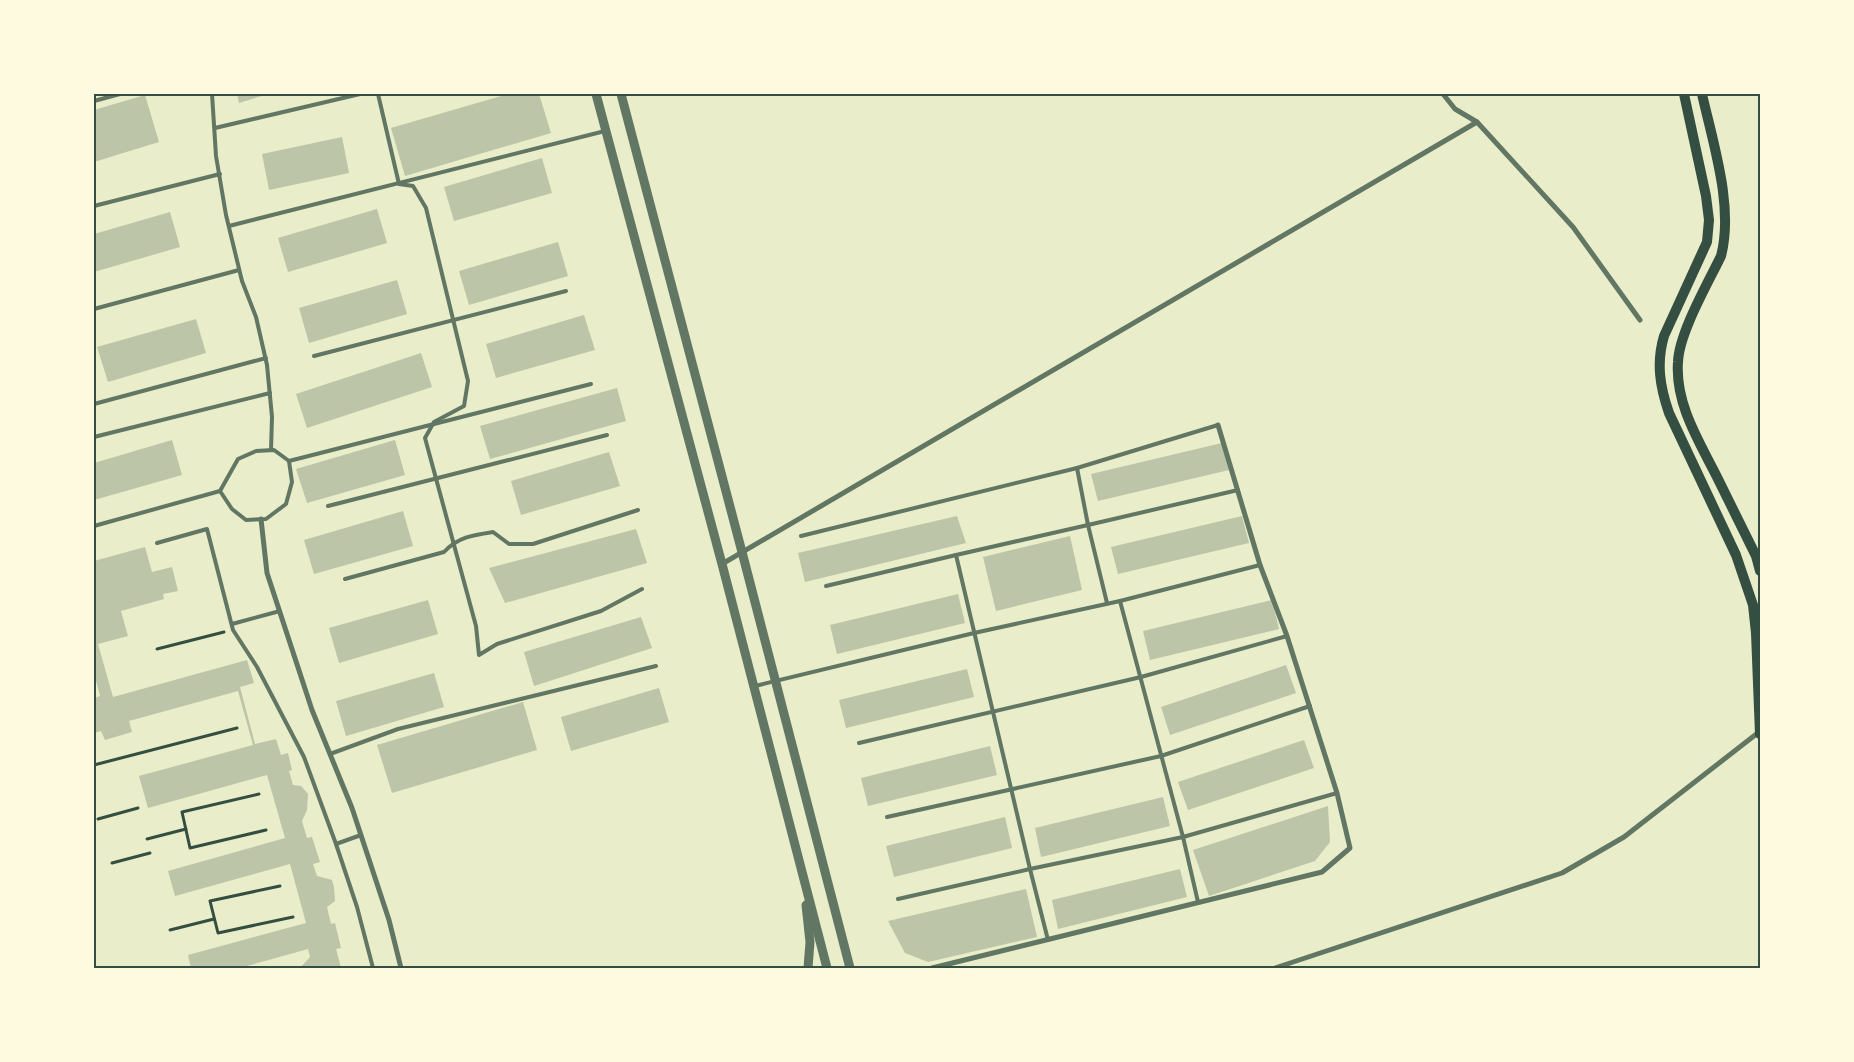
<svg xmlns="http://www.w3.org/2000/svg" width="1854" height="1062" font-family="'Varela Round',sans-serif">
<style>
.building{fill:#bcc5a7}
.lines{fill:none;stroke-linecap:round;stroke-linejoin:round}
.path{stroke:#344e41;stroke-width:3}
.service{stroke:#617663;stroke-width:4}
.minor{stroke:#617663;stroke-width:5}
.tertiary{stroke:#617663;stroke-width:9}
.secondary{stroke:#344e41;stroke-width:10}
.neatline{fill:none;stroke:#344e41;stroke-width:2}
</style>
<rect width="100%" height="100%" fill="#e9edc9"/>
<!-- building -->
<g class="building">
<path d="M237,94H268L239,103Z"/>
<path d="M508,94H539L551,133L405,176L391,128Z"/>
<path d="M145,95L159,142L94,162V110Z"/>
<path d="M342,137L349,173L269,190L262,154Z"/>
<path d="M542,158L552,193L454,221L444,187Z"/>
<path d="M377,209L387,243L288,272L278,238Z"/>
<path d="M170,212L180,247L94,272V234Z"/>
<path d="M558,242L568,276L469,305L459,271Z"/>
<path d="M397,280L407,314L309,343L299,308Z"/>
<path d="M584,315L595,350L496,378L486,344Z"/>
<path d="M196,319L206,353L108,382L97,347Z"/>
<path d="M421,353L432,387L307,428L296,394Z"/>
<path d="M617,388L626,421L490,459L480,426Z"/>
<path d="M172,440L182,475L94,500V463Z"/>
<path d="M395,440L405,475L307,503L296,469Z"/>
<path d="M1222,443L1229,470L1098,501L1091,474Z"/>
<path d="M609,452L620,486L521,515L511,481Z"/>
<path d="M403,511L413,546L314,574L304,540Z"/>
<path d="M957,516L966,543L805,582L798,553Z"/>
<path d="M1242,516L1249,543L1118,574L1111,547Z"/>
<path d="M636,529L647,563L505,603L489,568Z"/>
<path d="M1070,536L1082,590L996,611L983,557Z"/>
<path d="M145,547L152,572L172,567L178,591L163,594L164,599L121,611L128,636L98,644L113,697L247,660L254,683L240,687L255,744L276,739L281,755L288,753L292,770L289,771L293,785L301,786L308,794L307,810L302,821L307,838L312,837L320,862L313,864L317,876L332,880L334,887L335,901L327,907L331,924L335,923L341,948L336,949L341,968H300L310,957L308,949L240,968H191L188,955L306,923L290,864L175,896L168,871L285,838L267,775L148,808L139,776L253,745L238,691L129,721L132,732L105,740L101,731L94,733V698L100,696L94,673V561Z"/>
<path d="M958,594L965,623L837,654L830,625Z"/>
<path d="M428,600L438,634L339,663L329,628Z"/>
<path d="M1272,600L1279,629L1150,660L1143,631Z"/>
<path d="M641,617L652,648L534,686L524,652Z"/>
<path d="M1286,665L1296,693L1170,735L1161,707Z"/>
<path d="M967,669L974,697L846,728L839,700Z"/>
<path d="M434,673L444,707L346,736L336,701Z"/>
<path d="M659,688L669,722L571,751L561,717Z"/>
<path d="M523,702L537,750L392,793L377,745Z"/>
<path d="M1304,740L1314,768L1188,810L1178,782Z"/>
<path d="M990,746L997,775L868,806L861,778Z"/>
<path d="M1163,797L1170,826L1041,857L1035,828Z"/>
<path d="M1328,806L1330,842L1315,861L1209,896L1193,850Z"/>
<path d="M1005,817L1012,848L894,877L886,846Z"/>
<path d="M1180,869L1187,897L1058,929L1052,900Z"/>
<path d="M1026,889L1037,937L928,962L905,953L888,921Z"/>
</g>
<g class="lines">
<!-- path -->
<g class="path">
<path d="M157,649L224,632"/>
<path d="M94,765L237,728"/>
<path d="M259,794L182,812L190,848L266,830"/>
<path d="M98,819L138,808"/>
<path d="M147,839L186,829"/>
<path d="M112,863L150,853"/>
<path d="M280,886L210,901L218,933L293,917"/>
<path d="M170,930L214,919"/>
</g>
<!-- service -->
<g class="service">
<path d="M212,94L216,156L226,215L242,281L256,317L267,365L272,417L271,450"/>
<path d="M378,94L399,184L413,186L426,208L468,381L464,406L434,422L425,438L476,626L479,655L497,644L601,611L642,589"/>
<path d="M94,101L120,94"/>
<path d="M215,128L360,94"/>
<path d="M94,206L220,174"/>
<path d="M229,226L605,131"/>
<path d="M94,309L239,270"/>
<path d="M314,356L566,291"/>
<path d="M94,404L266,358"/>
<path d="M1218,425L1077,468L1088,525L1238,490"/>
<path d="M94,437L270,393"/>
<path d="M289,461L591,384"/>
<path d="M328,506L607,435"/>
<path d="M94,526L220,491L238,459L256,451L274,450L289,461L292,482L286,504L266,519L246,520L232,509L220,491"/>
<path d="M801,536L1077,468"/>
<path d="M157,543L207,529L233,630L257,667L304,757L336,844L357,907L373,968"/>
<path d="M345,579L444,552C458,537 473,535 493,532L509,544H533L638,510"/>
<path d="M826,586L956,555"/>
<path d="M1120,601L1260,565"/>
<path d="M232,624L280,611"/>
<path d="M755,686L974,633L1120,601L1183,837L1030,869L1048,940"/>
<path d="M859,743L1141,677L1287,636"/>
<path d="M330,754L398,729L656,666"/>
<path d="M887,817L1161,756L1310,706"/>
<path d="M336,844L361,835"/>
<path d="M898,899L1030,869L956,555L1088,525L1107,603"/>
<path d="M1198,902L1183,837L1337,793"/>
</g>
<!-- minor -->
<g class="minor">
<path d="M1443,94L1455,109L1477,122L1573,227L1640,320"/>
<path d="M261,519L267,573L312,710L352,808L389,920L401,968"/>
<path d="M722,564L1477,122"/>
<path d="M932,968L1322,872L1350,848L1337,793L1287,636L1260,565L1218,425"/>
<path d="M1275,968L1562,873L1624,837L1759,732"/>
</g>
<!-- tertiary -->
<g class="tertiary">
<path d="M596,94L722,564L827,968"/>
<path d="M621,94L742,552L850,968"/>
<path d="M806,905L810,942L808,968"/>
</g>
<!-- secondary -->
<g class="secondary">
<path d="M1684,94L1706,196L1709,220L1707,242L1664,336C1656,363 1660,387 1669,413L1736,555L1753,605L1756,633L1760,734"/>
<path d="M1702,94C1713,143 1734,207 1721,256C1708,283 1679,333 1678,362C1675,404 1699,441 1717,477C1730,503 1743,530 1756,556L1760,571"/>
</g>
</g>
<!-- border -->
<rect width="1854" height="1062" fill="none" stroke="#fefae0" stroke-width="190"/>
<rect x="95" y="95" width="1664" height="872" class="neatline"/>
</svg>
